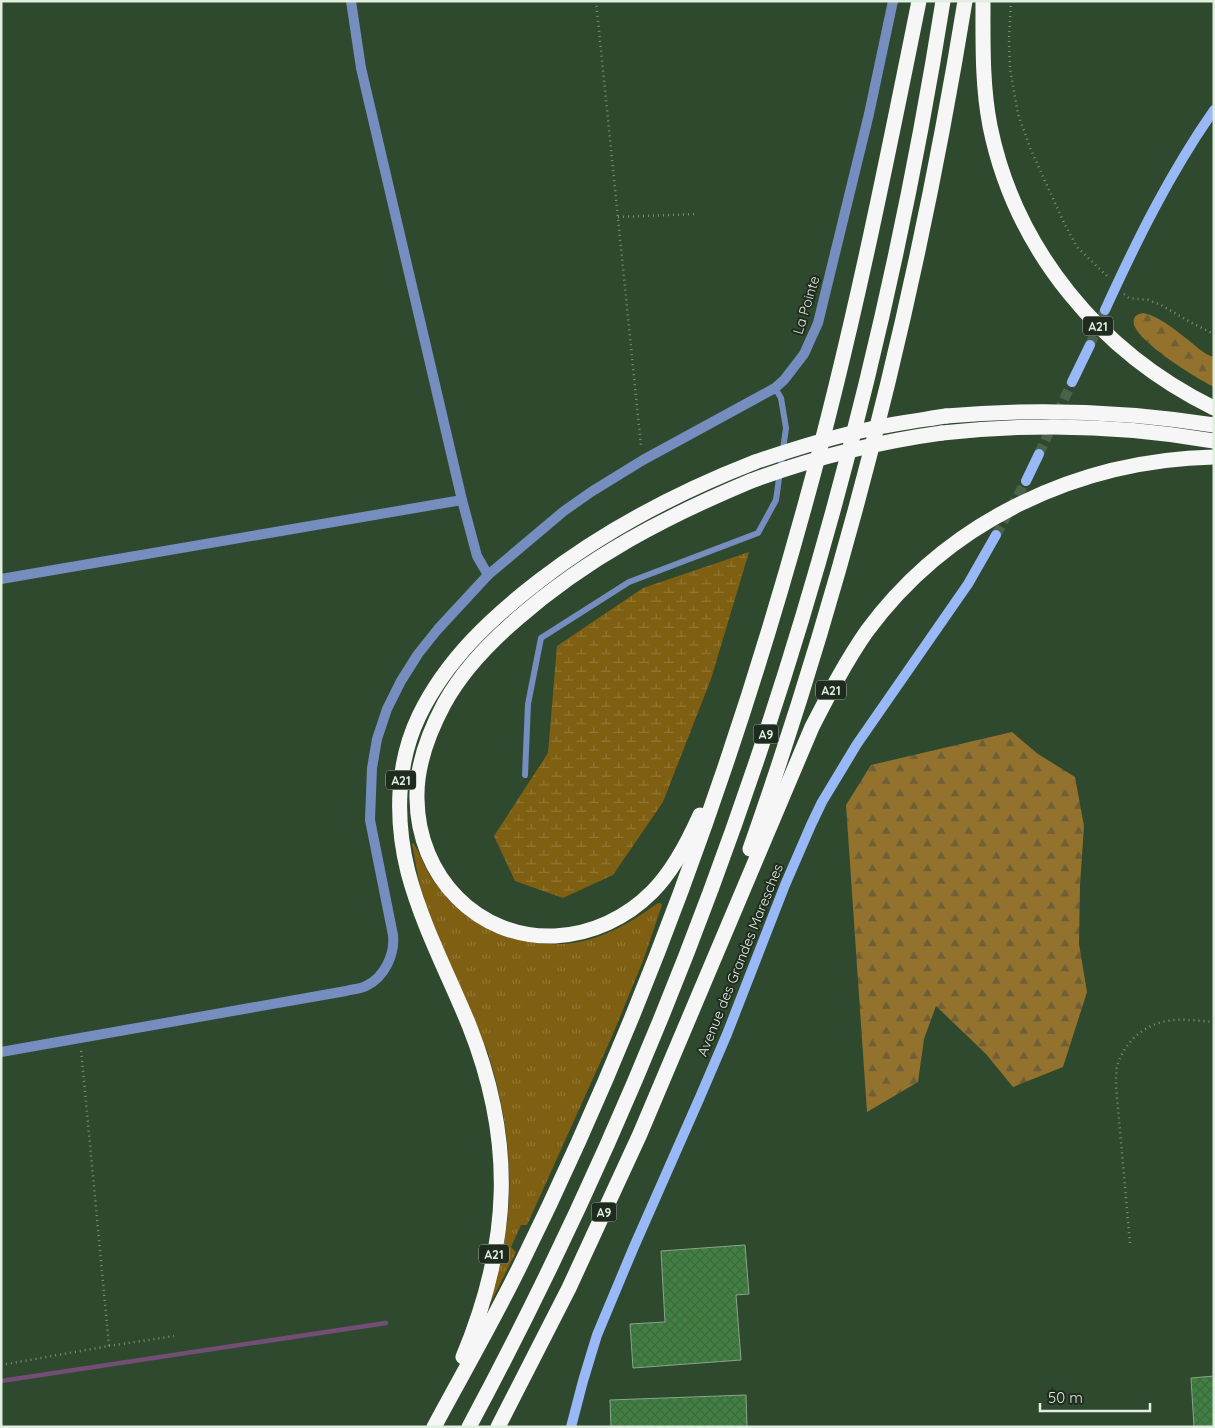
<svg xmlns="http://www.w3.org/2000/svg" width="1215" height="1428" font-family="Quicksand,sans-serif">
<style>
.grass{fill:url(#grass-tufts)}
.forest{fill:url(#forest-firs)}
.wetland{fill:url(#wetland-marsh)}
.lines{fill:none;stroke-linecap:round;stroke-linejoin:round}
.stream{stroke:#724d76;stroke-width:4.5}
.building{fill:url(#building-cross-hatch);stroke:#89a688}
.secondary-tunnel{stroke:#4a6249;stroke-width:10;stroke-dasharray:10 5;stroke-linecap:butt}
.path{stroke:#7b907a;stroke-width:2.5;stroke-dasharray:1 4;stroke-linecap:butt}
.service{stroke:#758dbf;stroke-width:6}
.minor{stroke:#758dbf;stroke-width:10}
.secondary{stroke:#98b8f7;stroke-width:10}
.motorway{stroke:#f6f6f6;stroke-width:15}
.motorway-bridge{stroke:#f6f6f6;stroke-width:15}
.labels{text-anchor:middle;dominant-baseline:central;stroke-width:4;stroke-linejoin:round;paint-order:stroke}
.shield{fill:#202b1f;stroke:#a6b4a5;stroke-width:1}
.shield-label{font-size:12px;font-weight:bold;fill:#e0efdf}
.street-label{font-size:14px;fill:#e0efdf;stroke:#202b1f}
</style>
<defs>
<pattern id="grass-tufts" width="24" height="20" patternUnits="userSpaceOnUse" patternTransform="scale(1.25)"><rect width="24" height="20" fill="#7f5f11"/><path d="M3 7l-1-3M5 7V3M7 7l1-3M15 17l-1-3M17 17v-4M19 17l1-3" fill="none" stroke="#917633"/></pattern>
<pattern id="forest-firs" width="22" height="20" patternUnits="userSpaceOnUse" patternTransform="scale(1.25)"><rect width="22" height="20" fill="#92722d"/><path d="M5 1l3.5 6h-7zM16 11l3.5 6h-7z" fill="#6e5f37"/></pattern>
<pattern id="wetland-marsh" width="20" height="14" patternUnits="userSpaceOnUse" patternTransform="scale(1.25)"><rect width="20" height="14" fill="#7f5f11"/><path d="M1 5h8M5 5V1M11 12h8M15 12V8" fill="none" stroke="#917633"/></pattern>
<pattern id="building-cross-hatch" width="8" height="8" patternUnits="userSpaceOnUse" patternTransform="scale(1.25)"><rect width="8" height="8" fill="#3f8140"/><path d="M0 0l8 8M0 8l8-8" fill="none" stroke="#416741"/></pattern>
</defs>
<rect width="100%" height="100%" fill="#2f492f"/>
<!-- grass -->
<path class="grass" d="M413,843C419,851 422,861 427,870C432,880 440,889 447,898C481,936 541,954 591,939C615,932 637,918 658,903H660L662,905L643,961L613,1034L527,1225H521L511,1247L516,1252L491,1302L490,1301C494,1281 500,1262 504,1242C516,1180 507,1113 488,1053C467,999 438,945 421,889C417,874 415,859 412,844Z"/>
<!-- forest -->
<g class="forest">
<path d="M1143,313C1159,316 1174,329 1187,339C1196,346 1203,354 1214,357V387C1200,380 1127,337 1134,319C1135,315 1139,314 1143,313Z"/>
<path d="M1012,732L1038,754L1075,777L1084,826L1080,885L1079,944L1087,992L1063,1067L1013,1087L986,1054L936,1006L924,1039L918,1082L867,1112L846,805L871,765Z"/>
</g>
<!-- wetland -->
<path class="wetland" d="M749,552L711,679L663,802L613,875L563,898L515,881L494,836L548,753L557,646L643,588Z"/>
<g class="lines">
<!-- stream -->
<path class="stream" d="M1,1381L386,1323"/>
</g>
<!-- building -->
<g class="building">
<path d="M745,1245L749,1294L736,1295L741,1360L633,1368L630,1324L665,1322L661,1251Z"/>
<path d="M1214,1376V1427H1194L1191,1378Z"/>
<path d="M746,1395L747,1427H611L610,1400Z"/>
</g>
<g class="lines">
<!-- secondary-tunnel -->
<g class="secondary-tunnel">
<path d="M1090,345L1105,310"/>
<path d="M1039,454L1072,382"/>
<path d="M996,535L1026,481"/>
</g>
<!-- path -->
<g class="path">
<path d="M596,1L641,446"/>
<path d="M1011,1L1009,39L1010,69L1018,114L1031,150L1064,223L1077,247L1107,276"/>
<path d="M618,217L696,214"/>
<path d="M1124,294L1129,298L1148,300L1161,305L1192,323L1214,334"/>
<path d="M1130,1243L1116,1086C1116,1079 1116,1072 1117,1066C1125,1040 1147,1022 1174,1020C1187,1019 1201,1021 1214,1022"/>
<path d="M109,1346L174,1336"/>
<path d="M1,1365L109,1346L81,1049"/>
</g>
<!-- service -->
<path class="service" d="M525,775L528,704L541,638L629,582L758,533L776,500L786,428L781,398L775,388"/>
<!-- minor -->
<g class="minor">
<path d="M351,1L361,68L462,500L477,556L488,575"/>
<path d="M1,579L462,500"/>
<path d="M1,1052L346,991C353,989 360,989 366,986C385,977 395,954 393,935L370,820L372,768L377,739L387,709L401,681L418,654L438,629L488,575L564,511L591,492L643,460L775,388L784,380L804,354L818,323L869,114L893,1"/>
</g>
<!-- secondary -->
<g class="secondary">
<path d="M1105,310C1137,240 1170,173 1214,110"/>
<path d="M1072,382L1090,345"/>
<path d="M1026,481L1039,454"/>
<path d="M571,1427L583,1381L597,1335L633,1249L700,1097L727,1034L785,885L811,825L822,802L857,744L968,584L996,535"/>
</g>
<!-- motorway -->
<g class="motorway">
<path d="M983,1C983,43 982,85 990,126C1015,250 1101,353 1214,408"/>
<path d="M946,416C1037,408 1124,411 1214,425"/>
<path d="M942,433C1033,423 1124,425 1214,441"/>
<path d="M700,815C688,842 673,871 652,892C626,918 592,934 555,936C477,939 418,876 417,799C416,766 428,734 444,704C462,671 489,643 517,619C588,557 665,517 751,481"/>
<path d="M750,849C847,573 918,290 965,1"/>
<path d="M463,1357C511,1242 515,1141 469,1025C448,974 422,925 408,872C395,820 396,764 419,716C446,660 491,618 539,581C605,530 678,492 755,462"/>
<path d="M434,1427C463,1373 493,1321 520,1266C640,1023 733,767 805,505C851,339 885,170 919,1"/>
<path d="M469,1427C707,983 864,498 943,1"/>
<path d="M498,1427L569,1288L640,1134L812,727C829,694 846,661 867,631C948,521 1078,460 1214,457"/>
</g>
<!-- motorway-bridge -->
<g class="motorway-bridge">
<path d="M755,462C793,449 831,437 870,429C895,423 921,420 946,416"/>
<path d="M751,481C813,458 876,442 942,433"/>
</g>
</g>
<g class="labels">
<!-- shield labels -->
<g class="shield">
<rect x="1083" y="316.5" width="30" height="19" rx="4"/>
<rect x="816" y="680.5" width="30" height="19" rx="4"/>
<rect x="753.5" y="724.5" width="25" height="19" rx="4"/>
<rect x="386" y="770.5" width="30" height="19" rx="4"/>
<rect x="591.5" y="1202.5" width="25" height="19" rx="4"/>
<rect x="479" y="1244.5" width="30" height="19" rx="4"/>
</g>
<g class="shield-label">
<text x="1098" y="326">A21</text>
<text x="831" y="690">A21</text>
<text x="766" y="734">A9</text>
<text x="401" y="780">A21</text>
<text x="604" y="1212">A9</text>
<text x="494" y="1254">A21</text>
</g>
<!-- street labels -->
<g class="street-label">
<text transform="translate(806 305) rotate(-73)">La Pointe</text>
<text transform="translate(740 960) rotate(-68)">Avenue des Grandes Maresches</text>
</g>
</g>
<!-- border -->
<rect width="1215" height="1428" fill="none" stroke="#e0efdf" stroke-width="5"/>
<!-- scale -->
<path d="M1040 1403v8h110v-8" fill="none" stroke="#e0efdf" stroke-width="2.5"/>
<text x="1048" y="1403" font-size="15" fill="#e0efdf" stroke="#202b1f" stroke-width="4" paint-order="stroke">50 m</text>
</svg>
